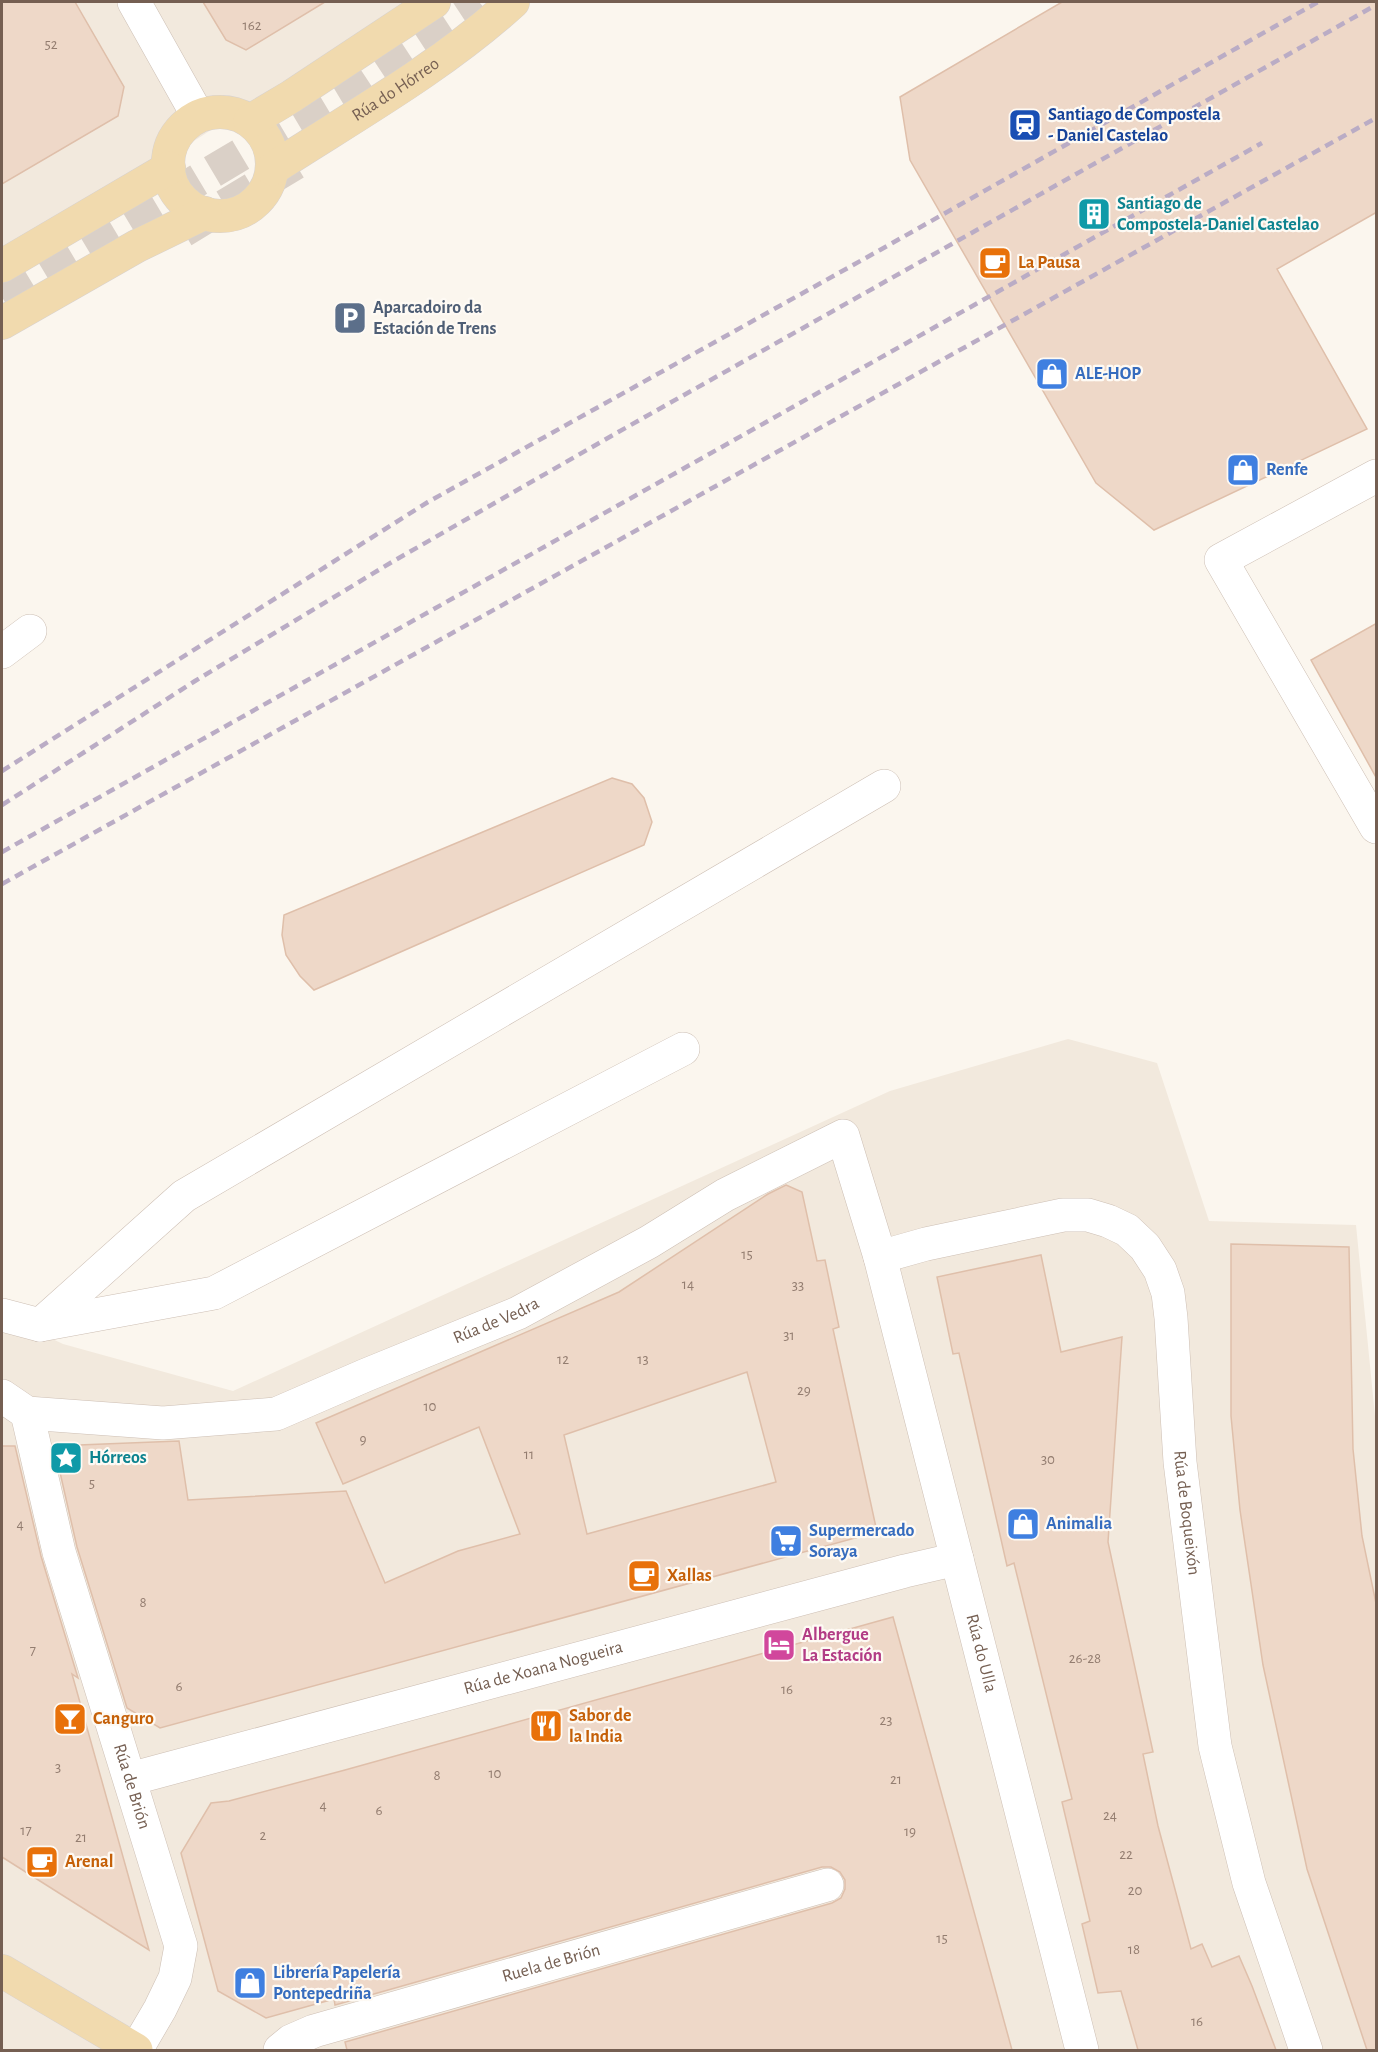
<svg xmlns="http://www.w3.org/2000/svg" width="1378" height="2052" font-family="'Alegreya Sans',sans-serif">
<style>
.residential{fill:#f2e9dd}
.building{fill:#eed8c8;stroke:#dfbfaa;stroke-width:1.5;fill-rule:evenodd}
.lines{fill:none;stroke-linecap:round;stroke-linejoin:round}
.highway-tunnel{stroke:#dad0c7;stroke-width:33;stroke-dasharray:33 16;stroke-linecap:butt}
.minor-casing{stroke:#cdbfb4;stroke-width:34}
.major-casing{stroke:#d8d2cf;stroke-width:34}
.minor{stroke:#fff;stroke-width:33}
.major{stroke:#f1daae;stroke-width:33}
.rail{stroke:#baacc5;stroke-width:4.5;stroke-dasharray:9 6;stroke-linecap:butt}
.labels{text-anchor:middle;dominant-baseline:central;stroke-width:4.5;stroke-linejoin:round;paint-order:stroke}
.number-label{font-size:15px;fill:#937d70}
.street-label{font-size:18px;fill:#755f52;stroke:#fefaf4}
.transit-label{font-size:18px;font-weight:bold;fill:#164399;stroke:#fefaf4;text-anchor:start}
.culture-label{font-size:18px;font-weight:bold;fill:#0d838f;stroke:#fefaf4;text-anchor:start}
.food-label{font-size:18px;font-weight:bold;fill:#c56008;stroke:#fefaf4;text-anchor:start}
.service-label{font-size:18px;font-weight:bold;fill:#4e5e75;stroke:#fefaf4;text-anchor:start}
.shop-label{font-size:18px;font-weight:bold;fill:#366cbe;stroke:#fefaf4;text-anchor:start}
.hotel-label{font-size:18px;font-weight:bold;fill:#b23c85;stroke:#fefaf4;text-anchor:start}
</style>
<rect width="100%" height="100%" fill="#fbf6ee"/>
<!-- residential -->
<g class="residential">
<path d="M2,2H410L197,139L2,253Z"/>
<path d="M1068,1039L1157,1063L1209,1221L1356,1225L1376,1426V2050H2V1315L63,1344L233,1391L890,1091Z"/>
</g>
<!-- building -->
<g class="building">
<path d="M2,2H75L124,87L118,116L2,184Z"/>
<path d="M203,2H325L246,50L226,40Z"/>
<path d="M1062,2H1377V212L1277,269L1367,429L1154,530L1096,483L910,160L900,97Z"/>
<path d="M1377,623V779L1311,660Z"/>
<path d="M612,778L632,784L644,798L652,822L644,845L314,990L300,976L286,955L282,935L284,915Z"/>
<path d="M786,1185L802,1192L817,1261L825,1260L839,1327L833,1329L877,1532L160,1728L127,1708L77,1547L54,1446L179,1441L188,1500L346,1491L385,1583L458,1551L520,1534L479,1427L343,1484L316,1423L619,1292L768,1194ZM747,1372L776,1482L587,1534L564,1435Z"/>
<path d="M1231,1244L1349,1247L1353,1449L1362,1536L1377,1608V2050H1367L1307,1869L1263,1665L1240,1510L1231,1416Z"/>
<path d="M1041,1255L1061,1352L1122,1337L1108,1542L1153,1752L1143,1754L1158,1826L1191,1949L1202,1944L1212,1967L1239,1956L1252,1986L1276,2050H1138L1121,1991L1098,1993L1082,1924L1090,1921L1062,1802L1072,1799L1014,1563L1007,1566L959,1353L953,1354L937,1277Z"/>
<path d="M2,1446H15L41,1556L78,1678L72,1674L149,1950L2,1857Z"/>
<path d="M893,1617L1012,2050H347L345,2042L832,1903L841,1898L845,1889V1880L840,1872L831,1867H822L335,2005L334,1999L266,2018L218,1991L181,1853L211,1803L229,1801L345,1770Z"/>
</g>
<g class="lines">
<!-- highway-tunnel -->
<g class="highway-tunnel">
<path d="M183,231L301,160"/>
<path d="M2,297L344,93L469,11L479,2"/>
</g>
<!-- minor casing -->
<g class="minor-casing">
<g id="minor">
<path d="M134,2L198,116"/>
<path d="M1376,476L1221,560L1376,827"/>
<path d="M2,652L30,631"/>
<path id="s1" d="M880,1257L926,1244L1063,1215H1088L1108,1221L1127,1230L1145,1247L1160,1270L1168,1293L1171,1318L1180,1462L1215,1746L1249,1883L1306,2050"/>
<path d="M2,1315L40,1325L214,1293L683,1049"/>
<path d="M40,1325L184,1196L884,786"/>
<path id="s2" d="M2,1396L27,1413L163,1423L276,1414L366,1375L518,1313L649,1242L725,1195L843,1136L880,1257L1082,2050"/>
<path id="s3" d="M27,1413L59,1552L181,1946L175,1978L160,2009L136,2050"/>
<path id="s4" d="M130,1779L905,1571L957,1559"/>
<path id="s5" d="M280,2050L291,2041L314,2031L827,1885"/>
</g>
</g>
<!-- major casing -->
<g class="major-casing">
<g id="major">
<circle cx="220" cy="164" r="52"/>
<path d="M250,121L292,96L434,2"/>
<path id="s6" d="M272,169C354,116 440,68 513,2"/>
<path d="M2,266L169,168"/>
<path d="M2,323L137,246L205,213"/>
<path d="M2,1971L136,2050"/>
</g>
</g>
<!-- minor -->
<use href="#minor" class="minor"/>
<!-- major -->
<use href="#major" class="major"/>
<!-- rail -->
<g class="rail">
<path d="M2,771L428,502L880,250L1318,2"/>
<path d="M2,805L195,681L392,562L613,435L1376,5"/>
<path d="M2,852L1262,143"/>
<path d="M2,884L1376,118"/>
</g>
</g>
<!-- icons -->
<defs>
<g id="station-square" transform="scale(1.725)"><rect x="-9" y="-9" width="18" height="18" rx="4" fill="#1a4fb4" stroke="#fefaf4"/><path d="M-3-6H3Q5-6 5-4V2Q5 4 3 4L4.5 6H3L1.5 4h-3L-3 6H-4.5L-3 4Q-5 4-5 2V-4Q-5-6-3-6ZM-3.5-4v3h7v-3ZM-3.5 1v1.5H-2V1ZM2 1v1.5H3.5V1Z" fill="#fff"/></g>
<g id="building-square" transform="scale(1.725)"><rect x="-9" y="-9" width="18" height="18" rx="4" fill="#0f9aa8" stroke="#fefaf4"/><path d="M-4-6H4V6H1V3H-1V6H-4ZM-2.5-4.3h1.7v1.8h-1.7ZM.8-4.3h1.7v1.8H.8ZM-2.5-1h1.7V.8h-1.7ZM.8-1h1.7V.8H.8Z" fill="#fff"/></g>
<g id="cafe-square" transform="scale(1.725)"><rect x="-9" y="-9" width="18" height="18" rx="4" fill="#e8710a" stroke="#fefaf4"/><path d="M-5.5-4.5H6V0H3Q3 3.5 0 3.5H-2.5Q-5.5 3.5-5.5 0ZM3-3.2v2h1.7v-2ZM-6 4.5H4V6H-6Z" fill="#fff"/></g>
<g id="parking-square" transform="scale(1.725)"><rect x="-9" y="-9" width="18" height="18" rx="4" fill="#5c6f8a" stroke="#fefaf4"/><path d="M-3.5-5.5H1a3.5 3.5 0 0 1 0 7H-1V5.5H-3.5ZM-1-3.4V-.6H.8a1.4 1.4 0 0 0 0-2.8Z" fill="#fff"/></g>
<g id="shop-square" transform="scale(1.725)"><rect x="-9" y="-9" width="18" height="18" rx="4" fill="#3f7fe0" stroke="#fefaf4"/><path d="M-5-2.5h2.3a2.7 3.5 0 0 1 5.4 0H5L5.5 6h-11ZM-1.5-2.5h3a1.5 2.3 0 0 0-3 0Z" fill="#fff"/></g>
<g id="sight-square" transform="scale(1.725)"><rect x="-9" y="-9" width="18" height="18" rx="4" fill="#0f9aa8" stroke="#fefaf4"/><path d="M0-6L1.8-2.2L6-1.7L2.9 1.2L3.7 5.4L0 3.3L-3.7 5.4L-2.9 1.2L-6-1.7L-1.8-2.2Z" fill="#fff"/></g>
<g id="supermarket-square" transform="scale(1.725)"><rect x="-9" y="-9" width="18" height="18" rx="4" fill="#3f7fe0" stroke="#fefaf4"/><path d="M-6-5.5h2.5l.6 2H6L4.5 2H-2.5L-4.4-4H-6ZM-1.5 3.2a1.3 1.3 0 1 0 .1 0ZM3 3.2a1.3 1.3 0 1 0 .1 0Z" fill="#fff"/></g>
<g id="hotel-square" transform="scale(1.725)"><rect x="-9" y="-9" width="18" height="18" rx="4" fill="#d1479c" stroke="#fefaf4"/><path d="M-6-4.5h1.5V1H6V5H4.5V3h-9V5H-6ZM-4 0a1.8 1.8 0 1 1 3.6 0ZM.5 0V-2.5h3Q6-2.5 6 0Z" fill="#fff"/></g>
<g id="bar-square" transform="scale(1.725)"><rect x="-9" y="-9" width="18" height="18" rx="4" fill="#e8710a" stroke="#fefaf4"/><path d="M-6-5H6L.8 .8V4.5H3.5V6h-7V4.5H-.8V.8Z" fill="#fff"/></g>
<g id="restaurant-square" transform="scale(1.725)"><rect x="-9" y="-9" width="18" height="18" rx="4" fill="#e8710a" stroke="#fefaf4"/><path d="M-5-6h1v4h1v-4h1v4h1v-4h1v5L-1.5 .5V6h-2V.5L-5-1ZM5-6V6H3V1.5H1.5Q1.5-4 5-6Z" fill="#fff"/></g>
</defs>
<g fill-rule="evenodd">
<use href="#station-square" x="1025" y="125"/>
<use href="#building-square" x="1094" y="214"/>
<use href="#cafe-square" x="995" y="263"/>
<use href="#parking-square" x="350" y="318"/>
<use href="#shop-square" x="1052" y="374"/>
<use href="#shop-square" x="1243" y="470"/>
<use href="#sight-square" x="66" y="1458"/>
<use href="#shop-square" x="1023" y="1524"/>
<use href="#supermarket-square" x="786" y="1541"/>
<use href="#cafe-square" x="644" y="1576"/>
<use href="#hotel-square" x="779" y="1645"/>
<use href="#bar-square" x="70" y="1719"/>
<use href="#restaurant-square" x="546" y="1726"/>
<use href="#cafe-square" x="42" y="1862"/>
<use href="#shop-square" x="250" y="1983"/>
</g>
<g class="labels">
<!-- number labels -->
<g class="number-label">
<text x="252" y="25">162</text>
<text x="51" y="44">52</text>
<text x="747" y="1254">15</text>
<text x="688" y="1284">14</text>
<text x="798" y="1285">33</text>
<text x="789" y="1335">31</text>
<text x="563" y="1359">12</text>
<text x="643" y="1359">13</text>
<text x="804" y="1390">29</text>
<text x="430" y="1406">10</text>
<text x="363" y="1439">9</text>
<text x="529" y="1454">11</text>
<text x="1048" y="1459">30</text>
<text x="92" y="1483">5</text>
<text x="20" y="1524">4</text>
<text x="143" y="1602">8</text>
<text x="33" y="1650">7</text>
<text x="1085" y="1658">26-28</text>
<text x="179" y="1686">6</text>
<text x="787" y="1689">16</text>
<text x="886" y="1720">23</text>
<text x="58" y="1767">3</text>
<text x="495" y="1773">10</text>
<text x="437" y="1775">8</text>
<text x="896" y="1779">21</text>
<text x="323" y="1805">4</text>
<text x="379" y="1810">6</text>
<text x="1110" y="1815">24</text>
<text x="26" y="1830">17</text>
<text x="910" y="1831">19</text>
<text x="263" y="1835">2</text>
<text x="81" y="1837">21</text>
<text x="1126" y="1854">22</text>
<text x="1135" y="1890">20</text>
<text x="942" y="1938">15</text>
<text x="1134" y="1949">18</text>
<text x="1197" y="2021">16</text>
</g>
<!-- street labels -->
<g class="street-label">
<text stroke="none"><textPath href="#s6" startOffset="147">Rúa do Hórreo</textPath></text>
<text stroke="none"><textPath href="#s2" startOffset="519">Rúa de Vedra</textPath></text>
<text stroke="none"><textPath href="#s1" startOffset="552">Rúa de Boqueixón</textPath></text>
<text stroke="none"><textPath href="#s2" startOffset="1448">Rúa do Ulla</textPath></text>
<text stroke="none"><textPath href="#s4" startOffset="428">Rúa de Xoana Nogueira</textPath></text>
<text stroke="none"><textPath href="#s3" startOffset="388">Rúa de Brión</textPath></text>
<text stroke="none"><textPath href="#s5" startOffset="286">Ruela de Brión</textPath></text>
</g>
<!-- transit labels -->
<g class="transit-label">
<text x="1048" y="115">Santiago de Compostela<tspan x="1048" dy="21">- Daniel Castelao</tspan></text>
</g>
<!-- culture labels -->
<g class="culture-label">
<text x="1117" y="204">Santiago de<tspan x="1117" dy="21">Compostela-Daniel Castelao</tspan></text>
<text x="89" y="1458">Hórreos</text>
</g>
<!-- food labels -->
<g class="food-label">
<text x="1018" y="263">La Pausa</text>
<text x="667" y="1576">Xallas</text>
<text x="569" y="1716">Sabor de<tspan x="569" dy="21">la India</tspan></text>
<text x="93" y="1719">Canguro</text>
<text x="65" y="1862">Arenal</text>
</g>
<!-- service labels -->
<g class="service-label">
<text x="373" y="308">Aparcadoiro da<tspan x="373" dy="21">Estación de Trens</tspan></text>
</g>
<!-- shop labels -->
<g class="shop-label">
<text x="1075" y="374">ALE-HOP</text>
<text x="1266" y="470">Renfe</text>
<text x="1046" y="1524">Animalia</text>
<text x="809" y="1531">Supermercado<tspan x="809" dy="21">Soraya</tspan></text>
<text x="273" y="1973">Librería Papelería<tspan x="273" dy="21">Pontepedriña</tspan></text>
</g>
<!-- hotel labels -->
<g class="hotel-label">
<text x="802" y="1635">Albergue<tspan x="802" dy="21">La Estación</tspan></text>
</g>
</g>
<!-- border -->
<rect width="1378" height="2052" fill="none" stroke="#755f52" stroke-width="6"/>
</svg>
